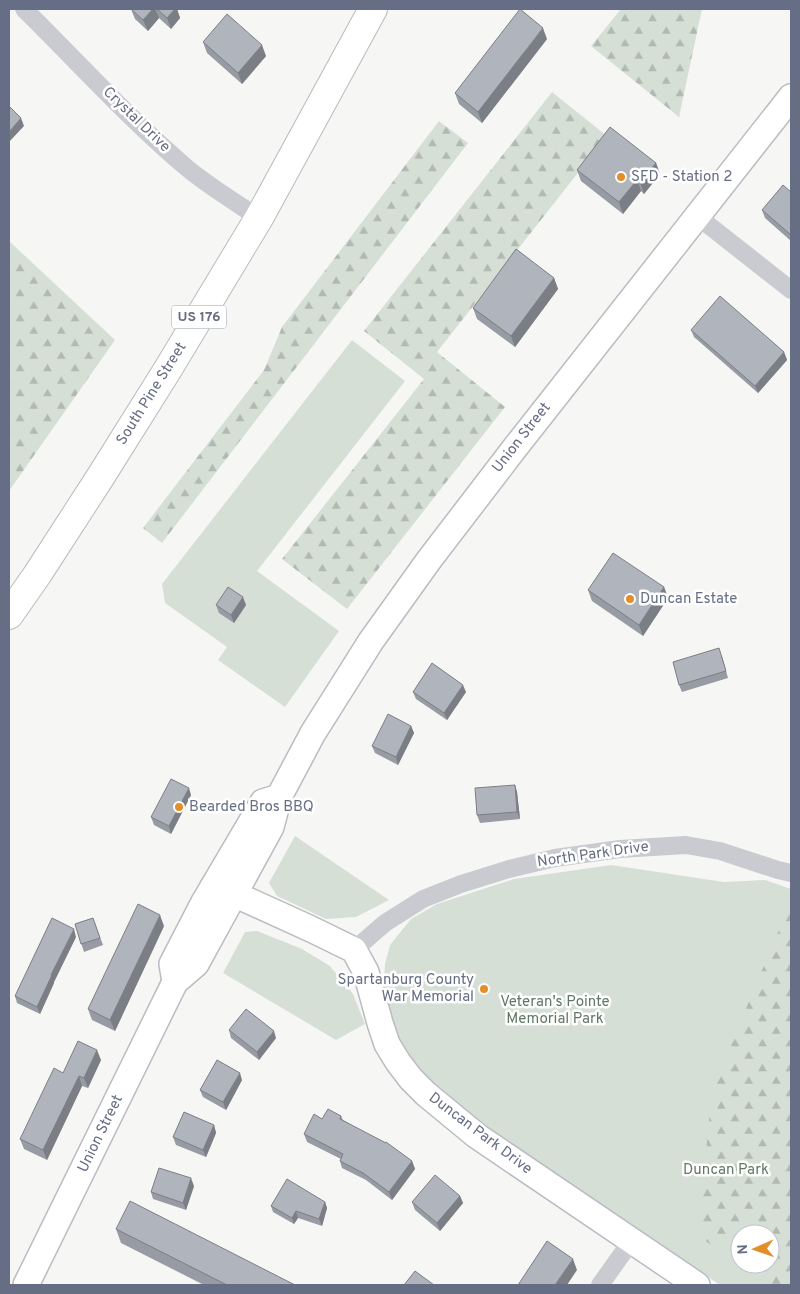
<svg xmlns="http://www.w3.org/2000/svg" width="800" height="1294" font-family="Overpass,sans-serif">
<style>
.green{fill:#d6dfd6;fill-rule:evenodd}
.forest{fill:url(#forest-firs)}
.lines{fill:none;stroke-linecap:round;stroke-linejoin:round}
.secondary-casing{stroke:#babcc2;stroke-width:28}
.highway-casing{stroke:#babbbf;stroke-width:30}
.street{stroke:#cacbd0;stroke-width:18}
.secondary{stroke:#fff;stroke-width:25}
.highway{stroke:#fff;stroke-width:28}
.wall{fill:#979ba3}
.shaded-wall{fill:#7b7e84}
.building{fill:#b0b4bd;stroke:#7b7e84}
.poi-dot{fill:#e38f29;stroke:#fff;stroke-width:2}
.labels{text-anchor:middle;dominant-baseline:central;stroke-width:5;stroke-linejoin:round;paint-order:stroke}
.shield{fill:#fff;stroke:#949aaa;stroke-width:1}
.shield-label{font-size:14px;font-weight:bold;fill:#666e85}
.street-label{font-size:15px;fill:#666e85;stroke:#fff}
.poi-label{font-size:15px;fill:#666e85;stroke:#fff;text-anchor:start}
.park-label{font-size:15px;fill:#617864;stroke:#fff}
</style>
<defs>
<pattern id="forest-firs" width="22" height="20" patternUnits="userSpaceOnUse" patternTransform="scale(1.25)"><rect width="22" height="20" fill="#d6dfd6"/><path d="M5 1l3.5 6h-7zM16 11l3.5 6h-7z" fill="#b1b9b3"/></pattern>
</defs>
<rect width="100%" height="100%" fill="#f6f7f4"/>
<!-- green -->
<g class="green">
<path d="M352,340L405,381L257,571L339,631L285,707L218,660L227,647L165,603L162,584Z"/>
<path d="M295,836L389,900L356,917L326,919L277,896L269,883Z"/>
<path d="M611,865L724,882L765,880L791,889V1285H720L595,1200L482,1127L436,1089L412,1060L389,1020L384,981L385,964L390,945L411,919L437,904L514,879ZM740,1234H770V1264H740Z"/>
<path d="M257,931L302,949L330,966L353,994L365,1024L336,1040L223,973L245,932Z"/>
</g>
<!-- forest -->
<g class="forest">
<path d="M621,9H702L679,117L591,46Z"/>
<path d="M552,92L607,136L437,352L505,407L347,609L282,559L424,379L364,331Z"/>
<path d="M439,121L468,143L162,543L143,528L264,370L282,327Z"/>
<path d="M9,241L115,340L9,491Z"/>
<path d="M791,901V1285H772L740,1264H770V1234H740V1264L698,1236L712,1090Z"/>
</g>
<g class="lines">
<!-- secondary casing -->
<g class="secondary-casing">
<g id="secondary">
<path d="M213,887L234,894L311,929L354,950L366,972L380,1023L387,1044L398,1062L411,1079L426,1094L477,1136L697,1285"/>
<path d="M175,982L172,964L204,902L263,802L279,797"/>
<path d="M26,1285L175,982L196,964L271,827L279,797L313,733L371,641L429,560L514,449L791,97"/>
</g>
</g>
<!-- highway casing -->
<g class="highway-casing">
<path id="highway" d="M9,615L37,575L101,476L168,369L259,218L373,9"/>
</g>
<!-- street -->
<g class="street">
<path d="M24,9C78,62 129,119 187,168C210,187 235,202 259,218"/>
<path d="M697,216L791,290"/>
<path d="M354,950L385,923L423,899L461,884L509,869L555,858L620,849L686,845L720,851L778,870L791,873"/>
<path d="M600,1285L632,1240"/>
</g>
<!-- secondary -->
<use href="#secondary" class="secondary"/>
<!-- highway -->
<use href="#highway" class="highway"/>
</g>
<!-- wall -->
<g class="wall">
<path d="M131,9H177L180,18L171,29L159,18L148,31L135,19Z"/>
<path d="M547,39L482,123L459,104L455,93Z"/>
<path d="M203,42L266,56L242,84L207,53Z"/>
<path d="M656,163L660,174L644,194L641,191L623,214L581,181L577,170Z"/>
<path d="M791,192V241L765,218L762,210Z"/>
<path d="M554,278L558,289L515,347L477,319L473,308Z"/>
<path d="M691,330L784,352L787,360L758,393L694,337Z"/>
<path d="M664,587L668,598L643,636L592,601L588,590Z"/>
<path d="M216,605H246L234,623L219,613Z"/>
<path d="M722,656L728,678L682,692L679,685Z"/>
<path d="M413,692H466L447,720L416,699Z"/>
<path d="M411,726L414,733L398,765L375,753L372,746Z"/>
<path d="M515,785L517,792L520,819L480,823L477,815Z"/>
<path d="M191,795L171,834L154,825L151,817Z"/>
<path d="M93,918L103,945L84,952L75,924Z"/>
<path d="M164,926L115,1031L92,1020L88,1009Z"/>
<path d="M76,937L54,982V983L40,1014L17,1003L15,996Z"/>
<path d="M229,1030L276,1038L259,1060L231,1038Z"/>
<path d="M101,1060L88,1088L82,1086L47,1160L24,1149L20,1139L63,1073Z"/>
<path d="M242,1080L226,1110L203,1097L200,1090Z"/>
<path d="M341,1116L343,1120L412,1161L415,1169L392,1200L366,1180L342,1168L340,1161L341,1159L307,1142L304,1134L322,1119Z"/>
<path d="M214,1125L216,1133L206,1157L176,1145L173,1137Z"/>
<path d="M194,1186L186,1210L153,1199L151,1192Z"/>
<path d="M460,1196L463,1203L440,1231L415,1210L412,1202Z"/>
<path d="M325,1202L327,1208L322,1226L298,1218L294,1224L273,1212L271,1206Z"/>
<path d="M116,1229L295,1285H204L121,1243Z"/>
</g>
<!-- shaded-wall -->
<g class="shaded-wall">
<path d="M153,9H155L159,18L148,31L143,20Z"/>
<path d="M175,9H177L180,18L171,29L167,18Z"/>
<path d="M543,28L547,39L482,123L478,112Z"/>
<path d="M262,45L266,56L242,84L238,73Z"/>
<path d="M21,118L24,126L9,142V132Z"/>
<path d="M656,163L660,174L644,194L640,182Z"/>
<path d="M637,180L641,191L623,214L619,202Z"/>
<path d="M554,278L558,289L515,347L511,336Z"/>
<path d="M784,352L787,360L758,393L755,386Z"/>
<path d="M664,587L668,598L643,636L639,625Z"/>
<path d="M243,597L246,605L234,623L231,615Z"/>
<path d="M463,685L466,692L447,720L444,713Z"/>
<path d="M411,726L414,733L398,765L396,757Z"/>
<path d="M515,785L517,792L520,819L517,812Z"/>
<path d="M189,788L191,795L171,834L169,826Z"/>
<path d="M160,915L164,926L115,1031L110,1020Z"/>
<path d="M74,929L76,937L54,982V983L40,1014L37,1007L51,975Z"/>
<path d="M274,1031L276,1038L259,1060L257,1052Z"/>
<path d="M97,1050L101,1060L88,1088L84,1078Z"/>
<path d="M240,1073L242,1080L226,1110L223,1102Z"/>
<path d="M79,1076L82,1086L47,1160L43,1150Z"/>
<path d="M214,1125L216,1133L206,1157L203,1150Z"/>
<path d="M412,1161L415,1169L392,1200L389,1192Z"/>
<path d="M191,1178L194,1186L186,1210L183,1203Z"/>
<path d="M460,1196L463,1203L440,1231L437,1223Z"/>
<path d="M325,1202L327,1208L322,1226L319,1219Z"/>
<path d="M296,1211L298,1218L294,1224L292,1218Z"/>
<path d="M573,1259L577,1270L567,1285H555Z"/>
</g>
<!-- building -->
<g class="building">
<path d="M131,9H153L143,20Z"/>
<path d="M157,9H175L167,18Z"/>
<path d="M520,9L543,28L478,112L455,93Z"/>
<path d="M227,14L262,45L238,73L203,42Z"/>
<path d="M9,106L21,118L9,132Z"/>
<path d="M610,127L656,163L640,182L637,180L619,202L577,170Z"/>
<path d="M783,185L791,192V233L790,234L762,210Z"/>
<path d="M516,249L554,278L511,336L473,308Z"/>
<path d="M720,296L784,352L755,386L691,330Z"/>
<path d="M613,553L664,587L639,625L588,590Z"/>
<path d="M228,587L243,597L231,615L216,605Z"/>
<path d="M719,648L726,671L679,685L673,662Z"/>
<path d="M432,663L463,685L444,713L413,692Z"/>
<path d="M388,714L411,726L396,757L372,746Z"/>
<path d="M171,779L189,788L169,826L151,817Z"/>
<path d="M515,785L517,812L477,815L475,788Z"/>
<path d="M138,904L160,915L110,1020L88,1009Z"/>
<path d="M52,918L74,929L51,975H52L37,1007L15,996Z"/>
<path d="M93,918L100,938L81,944L75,924Z"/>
<path d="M246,1009L274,1031L257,1052L229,1030Z"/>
<path d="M78,1041L97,1050L84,1078L79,1076L43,1150L20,1139L54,1068L63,1073Z"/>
<path d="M217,1060L240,1073L223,1102L200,1090Z"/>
<path d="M328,1109L341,1116L340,1119L386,1143V1142L412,1161L389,1192L363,1173L340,1161L343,1154L304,1134L314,1114L322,1119Z"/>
<path d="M184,1112L214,1125L203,1150L173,1137Z"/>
<path d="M159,1168L191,1178L183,1203L151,1192Z"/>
<path d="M435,1175L460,1196L437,1223L412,1202Z"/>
<path d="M287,1179L325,1202L319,1219L296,1211L292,1218L271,1206Z"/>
<path d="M130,1201L295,1285H227L116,1229Z"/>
<path d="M547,1241L573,1259L555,1285H518Z"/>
<path d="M415,1271L434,1285H404Z"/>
</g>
<!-- markers -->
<g class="poi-dot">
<circle cx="621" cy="177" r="5"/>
<circle cx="630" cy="599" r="5"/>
<circle cx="179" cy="807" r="5"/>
<circle cx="484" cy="989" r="5"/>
</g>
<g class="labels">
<!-- shield labels -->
<rect class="shield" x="171.5" y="305.5" width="55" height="23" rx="4"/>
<g class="shield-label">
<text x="199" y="317">US 176</text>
</g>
<!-- street labels -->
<g class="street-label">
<text transform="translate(136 120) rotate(44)">Crystal Drive</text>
<text transform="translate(152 394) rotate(-58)">South Pine Street</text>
<text transform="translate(522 438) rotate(-52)">Union Street</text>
<text transform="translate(593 855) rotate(-8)">North Park Drive</text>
<text transform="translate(101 1134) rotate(-64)">Union Street</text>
<text transform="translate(480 1134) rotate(37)">Duncan Park Drive</text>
</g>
<!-- poi labels -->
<g class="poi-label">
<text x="631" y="177">SFD - Station 2</text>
<text x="640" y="599">Duncan Estate</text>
<text x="189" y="807">Bearded Bros BBQ</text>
<text x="474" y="980" text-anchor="end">Spartanburg County<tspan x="474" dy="17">War Memorial</tspan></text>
</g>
<!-- park labels -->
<g class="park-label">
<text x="555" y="1002">Veteran's Pointe<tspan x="555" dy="17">Memorial Park</tspan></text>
<text x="726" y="1170">Duncan Park</text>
</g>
</g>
<!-- border -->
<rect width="800" height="1294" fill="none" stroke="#666e85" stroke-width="20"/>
<!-- north arrow -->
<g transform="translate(755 1249) rotate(268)"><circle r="24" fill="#ffffff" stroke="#c2c5ce"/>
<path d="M0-4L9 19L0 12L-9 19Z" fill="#e38f29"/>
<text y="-8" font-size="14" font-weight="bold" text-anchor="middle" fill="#666e85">N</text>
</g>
</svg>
